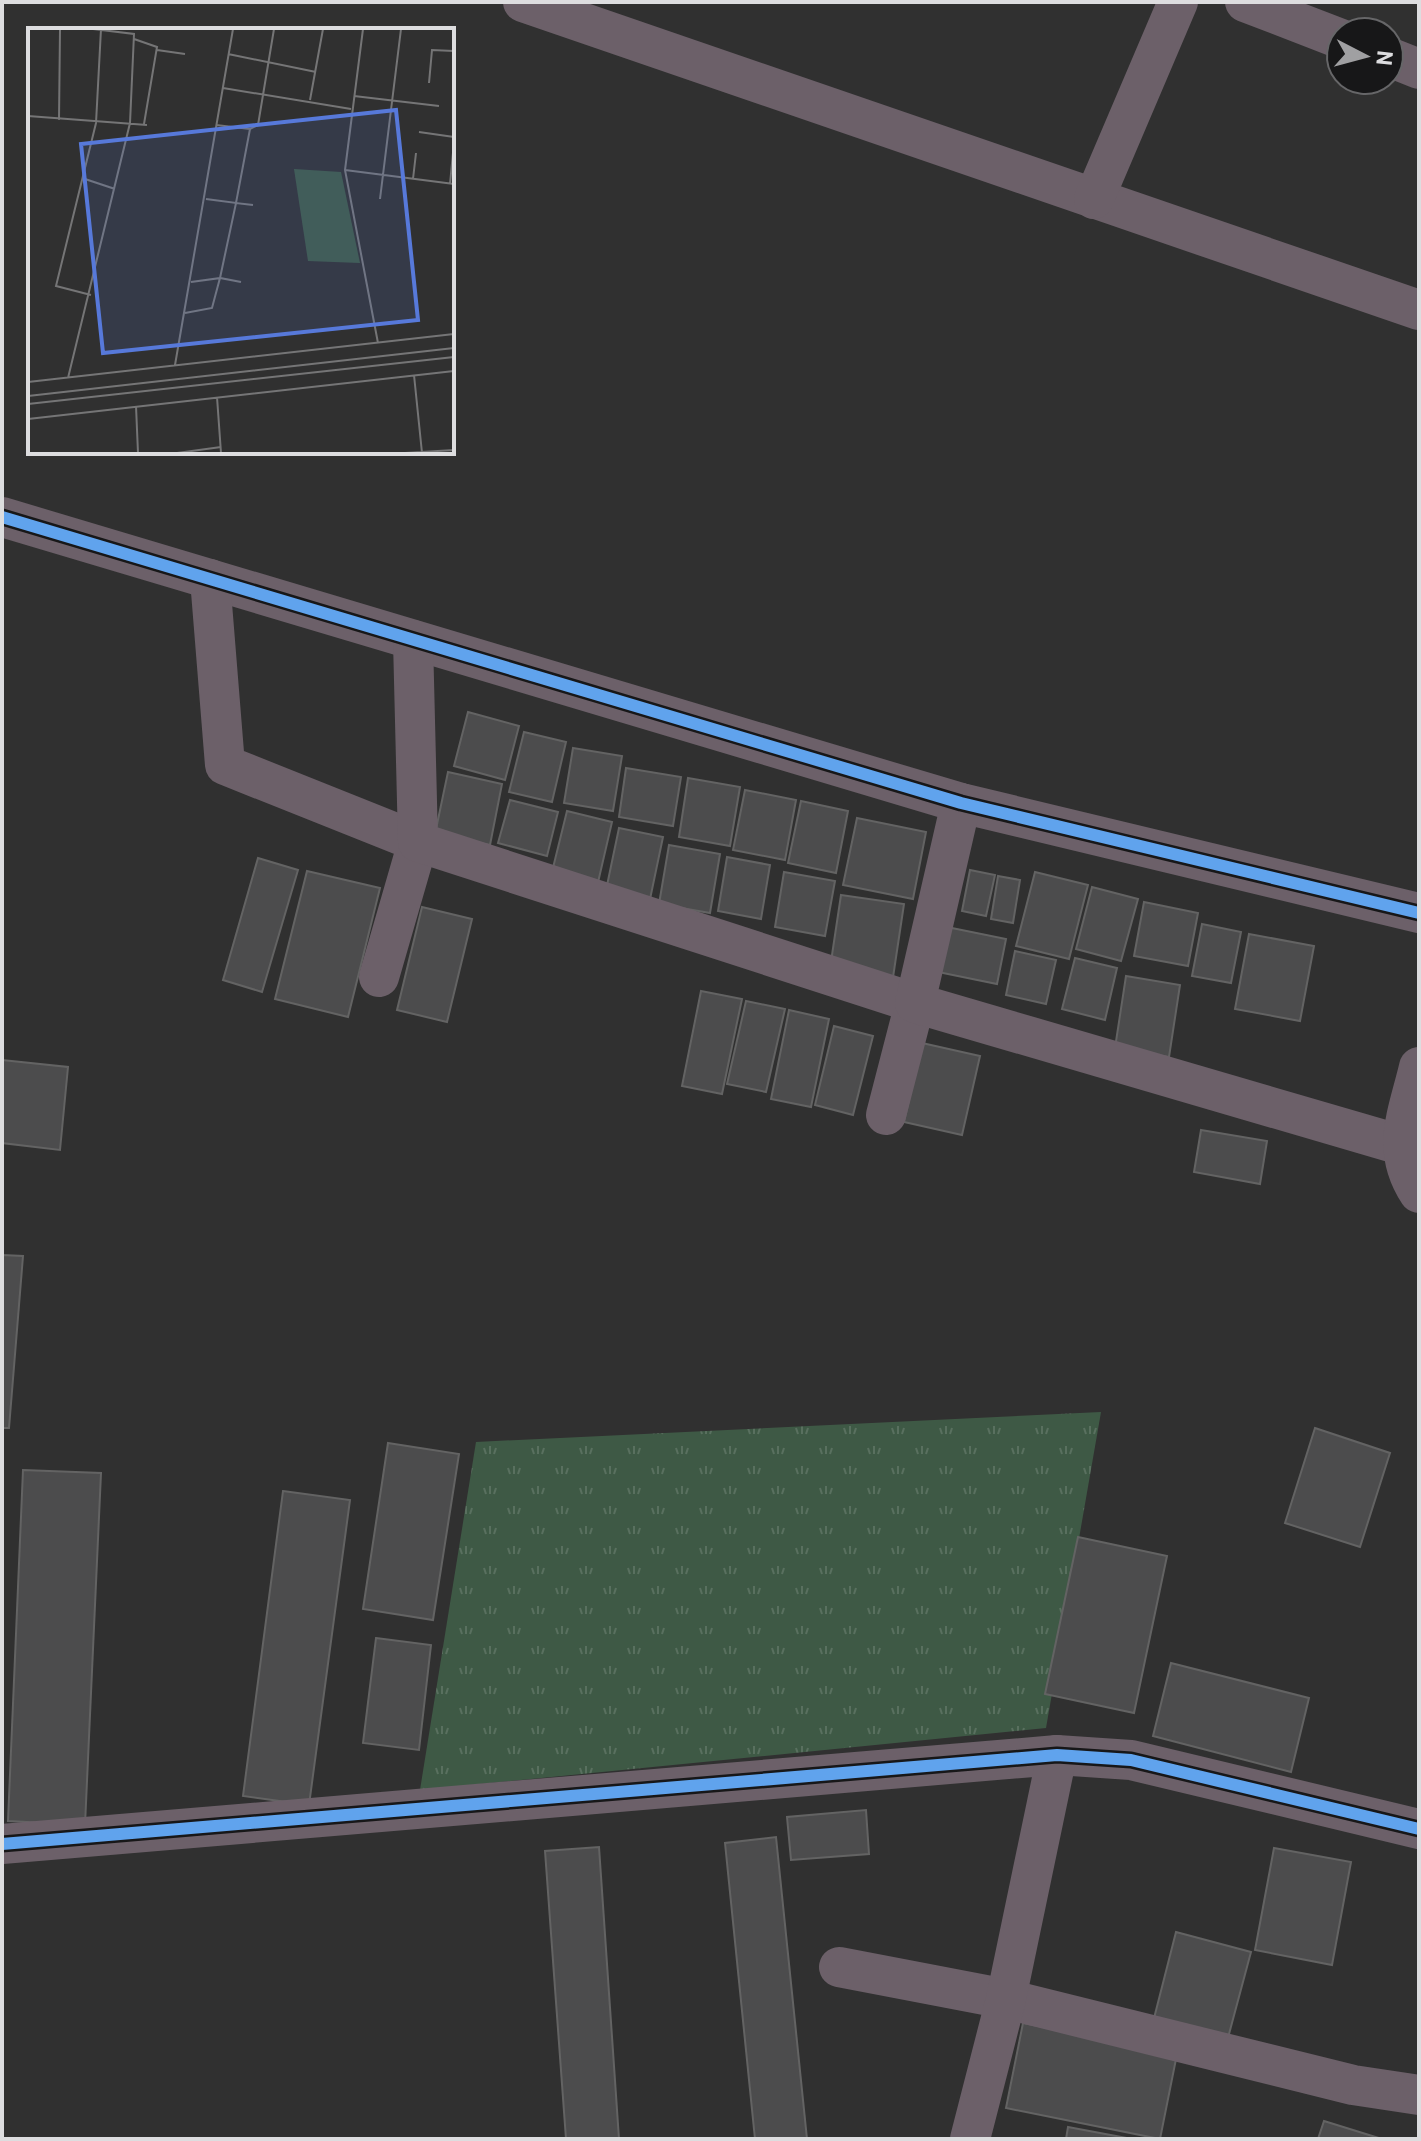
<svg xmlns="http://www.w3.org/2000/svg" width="1421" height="2141" font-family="Barlow,sans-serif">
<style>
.grass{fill:url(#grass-tufts)}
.building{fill:#4c4c4d;stroke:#636363;stroke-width:2}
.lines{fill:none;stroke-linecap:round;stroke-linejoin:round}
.street{stroke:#6c6069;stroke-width:40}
.cycleway-casing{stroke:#171718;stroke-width:17}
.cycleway{stroke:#60a3ed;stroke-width:12}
.inset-road{fill:none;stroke:#757576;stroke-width:2}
.view{fill:#5779da;fill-opacity:0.15;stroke:#5779da;stroke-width:4}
.inset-edge{fill:none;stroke:#dddddf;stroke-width:4}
</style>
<defs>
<pattern id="grass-tufts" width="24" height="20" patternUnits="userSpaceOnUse" patternTransform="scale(2)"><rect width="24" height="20" fill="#3e5945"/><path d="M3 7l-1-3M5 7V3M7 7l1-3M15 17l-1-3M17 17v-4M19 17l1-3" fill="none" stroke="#59705f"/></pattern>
</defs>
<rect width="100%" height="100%" fill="#303030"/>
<!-- grass -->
<path class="grass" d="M1101,1412L1046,1728L420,1790L476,1442Z"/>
<!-- building -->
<g class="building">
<path d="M468,712L519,726L505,780L454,766Z"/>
<path d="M524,732L566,742L552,802L509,792Z"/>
<path d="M573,748L622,756L613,811L564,803Z"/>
<path d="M626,768L681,777L673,826L619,817Z"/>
<path d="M448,772L502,784L490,845L435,834Z"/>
<path d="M688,778L740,787L730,846L679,837Z"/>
<path d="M745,790L796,800L785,860L733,850Z"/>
<path d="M510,800L558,812L547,856L498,843Z"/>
<path d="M801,801L848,811L836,873L788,863Z"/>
<path d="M567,811L612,822L596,891L550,880Z"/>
<path d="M857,818L926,832L913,899L843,885Z"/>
<path d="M619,828L663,837L649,904L605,895Z"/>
<path d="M669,845L720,854L710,913L659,904Z"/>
<path d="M727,857L770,865L761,919L718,911Z"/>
<path d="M258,858L298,870L262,992L223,980Z"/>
<path d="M970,870L995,875L986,916L962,911Z"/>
<path d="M307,871L380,888L348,1017L275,999Z"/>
<path d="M784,872L835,881L825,936L775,927Z"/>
<path d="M1035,872L1088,885L1069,959L1016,946Z"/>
<path d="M998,876L1020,880L1013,923L991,919Z"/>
<path d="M1092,887L1138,899L1121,961L1076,949Z"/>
<path d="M841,895L904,904L892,984L829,975Z"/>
<path d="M1144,902L1198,913L1188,966L1134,956Z"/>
<path d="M422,907L472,919L447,1022L397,1010Z"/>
<path d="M1202,924L1241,932L1231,983L1192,976Z"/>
<path d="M947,927L1006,939L997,984L938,972Z"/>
<path d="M1249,934L1314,946L1300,1021L1235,1009Z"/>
<path d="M1015,951L1056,960L1046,1004L1006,995Z"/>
<path d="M1075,958L1117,968L1105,1020L1062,1009Z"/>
<path d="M1126,976L1180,985L1169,1057L1115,1048Z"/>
<path d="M701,991L742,999L722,1094L682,1086Z"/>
<path d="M746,1001L785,1009L766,1092L727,1084Z"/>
<path d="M789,1010L829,1019L811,1107L771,1099Z"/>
<path d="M834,1026L873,1036L853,1115L815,1105Z"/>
<path d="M922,1043L980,1056L962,1135L904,1122Z"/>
<path d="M2,1060L68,1067L60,1150L2,1143Z"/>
<path d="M1201,1130L1267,1141L1260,1184L1194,1172Z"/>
<path d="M2,1255L23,1256L9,1428H2Z"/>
<path d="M1315,1428L1390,1453L1360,1547L1285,1523Z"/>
<path d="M388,1443L459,1454L433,1620L363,1609Z"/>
<path d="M23,1470L101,1473L85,1825L8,1821Z"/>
<path d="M283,1491L350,1500L309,1805L243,1796Z"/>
<path d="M1078,1537L1167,1556L1134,1713L1045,1694Z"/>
<path d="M376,1638L431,1645L419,1750L363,1743Z"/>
<path d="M1171,1663L1309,1698L1291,1772L1153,1736Z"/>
<path d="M866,1810L869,1854L791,1860L787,1817Z"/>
<path d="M776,1837L807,2139H755L725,1843Z"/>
<path d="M599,1847L619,2139H566L545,1851Z"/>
<path d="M1274,1848L1351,1862L1332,1965L1255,1950Z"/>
<path d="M1176,1932L1251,1952L1225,2049L1151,2030Z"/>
<path d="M1023,2023L1177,2054L1160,2139L1006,2108Z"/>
<path d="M1324,2121L1382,2139H1318Z"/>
<path d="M1068,2127L1132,2139H1066Z"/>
</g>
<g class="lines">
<!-- street -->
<g class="street">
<path d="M523,2L1419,310"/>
<path d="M1245,2L1341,39"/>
<path d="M1389,57L1419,69"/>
<path d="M1094,199L1178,2"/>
<path d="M2,517L961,803L1419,913"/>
<path d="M210,579L225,765L418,842L379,977"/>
<path d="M413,640L418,842L915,1003L886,1115"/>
<path d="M961,803L915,1003L1401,1145"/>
<path d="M1419,1067C1408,1114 1390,1149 1419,1193"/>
<path d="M2,1844L1057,1755L1131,1760L1419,1829"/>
<path d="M839,1967L1006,1999L1353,2085L1419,2095"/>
<path d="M970,2139L1006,1999L1057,1755"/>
</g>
<!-- cycleway casing -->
<g class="cycleway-casing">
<g id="cycleway">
<path d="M2,517L961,803L1419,913"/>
<path d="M2,1844L1057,1755L1131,1760L1419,1829"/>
</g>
</g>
<!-- cycleway -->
<use href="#cycleway" class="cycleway"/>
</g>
<!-- overview -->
<g transform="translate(28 28)">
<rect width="426" height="426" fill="#303030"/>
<path d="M266,141L313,144L332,235L280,233Z" fill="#3e5945"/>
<path class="inset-road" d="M335,1L317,142L350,315M106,11L129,19L116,96M129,22L157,26M200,26L288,44M401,55L404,22L426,23M195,60L323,81M326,68L411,78M282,72L295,1M0,88L119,97M31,92L32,1M188,97L222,101L230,97L246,1M391,104L426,109M317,142L426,156M54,150L87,161M385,151L388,125M422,156L426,114M178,171L208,175L222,101M352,171L373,1M163,254L192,250L208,175L225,177M63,267L28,258L68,95L73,1M157,285L184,280L192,250L213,254M147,337L205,1M386,347L394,425M40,350L102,95L106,6L65,1M0,354L426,306M0,368L426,320M189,369L193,425M0,376L426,329M108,378L110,425M0,391L426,343M149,425L193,419M377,425L426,422"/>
<path class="view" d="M368,82L390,292L75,325L53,116Z"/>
<rect width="426" height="426" class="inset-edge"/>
</g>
<!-- border -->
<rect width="1421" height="2141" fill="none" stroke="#dddddf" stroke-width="8"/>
<!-- north arrow -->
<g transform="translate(1365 56) rotate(96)"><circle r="38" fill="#171718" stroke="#666668" stroke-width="2"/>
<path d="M0-6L14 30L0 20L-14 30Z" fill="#a0a0a2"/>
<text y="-12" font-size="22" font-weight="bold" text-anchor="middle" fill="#dddddf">N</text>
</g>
</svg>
